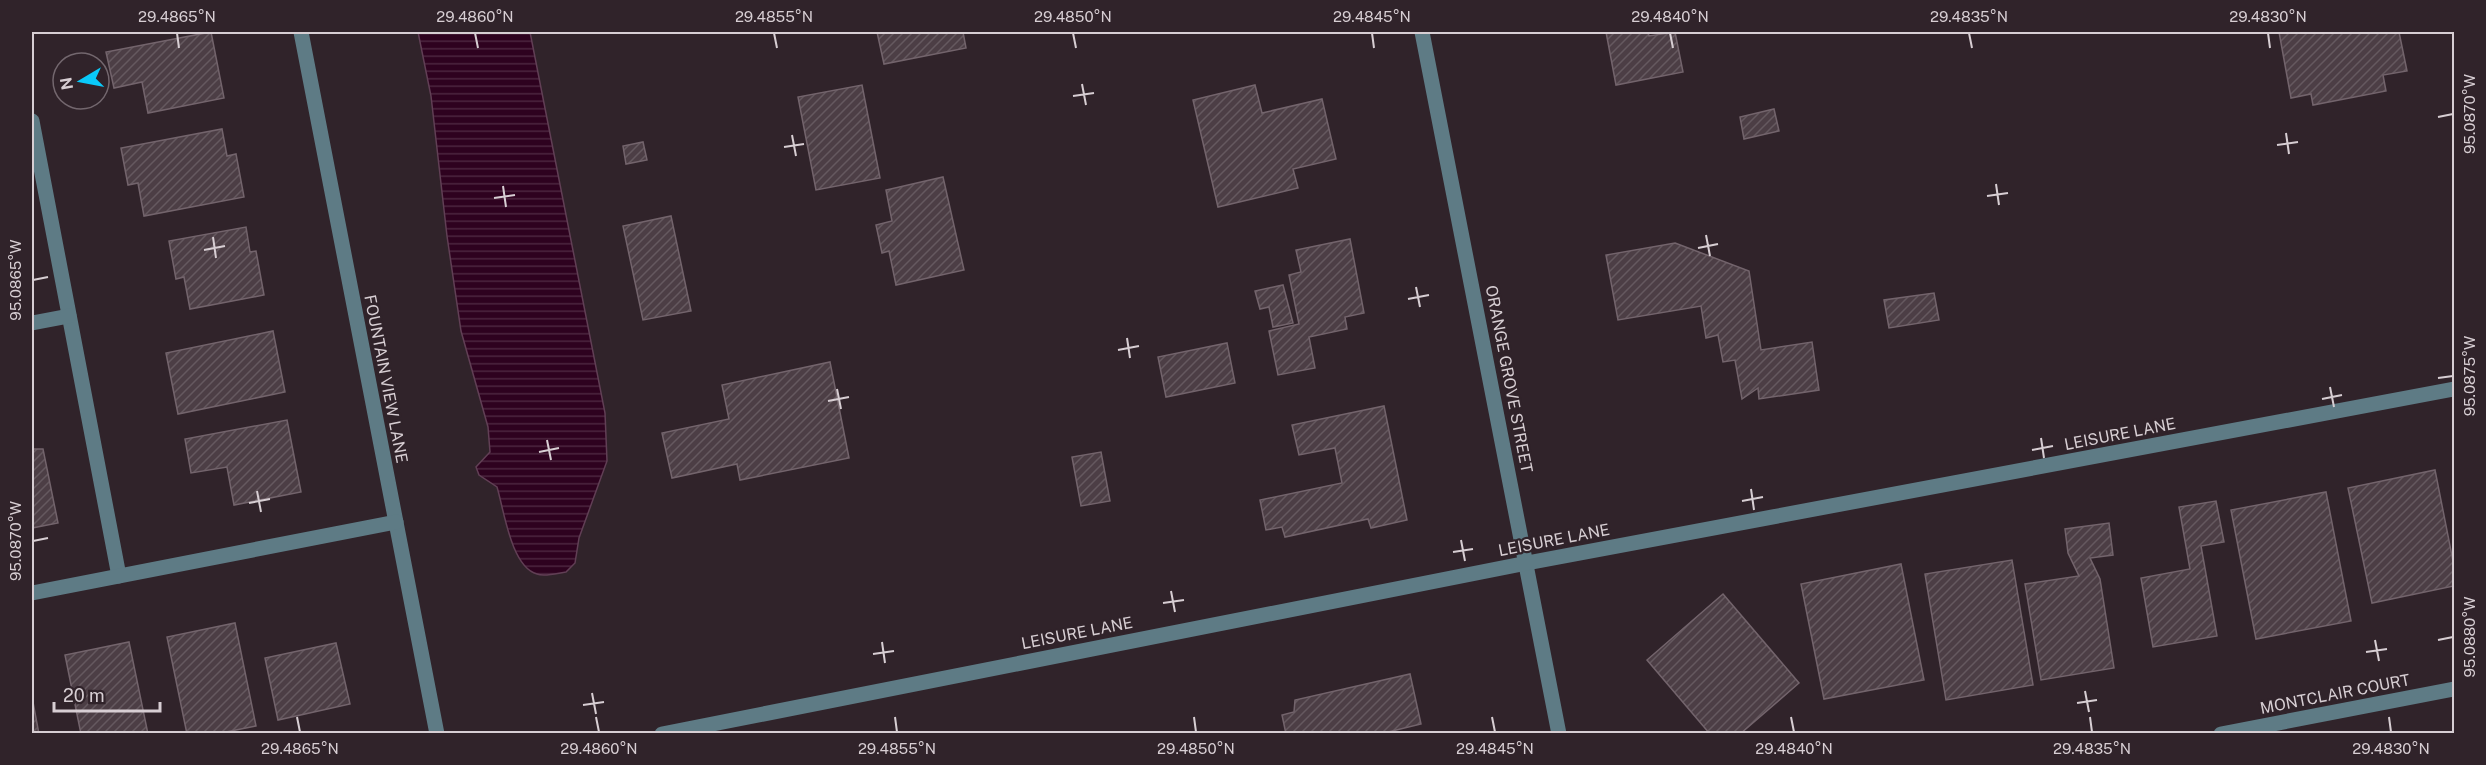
<svg xmlns="http://www.w3.org/2000/svg" width="2486" height="765" font-family="'Public Sans',sans-serif">
<style>
.water{fill:url(#water-rules);stroke:#613f55;stroke-width:1.5}
.building{fill:url(#building-hatch);stroke:#73646c;stroke-width:1.5}
.lines{fill:none;stroke-linecap:round;stroke-linejoin:round}
.minor{stroke:#5e7b85;stroke-width:15}
.ticks{fill:none;stroke:#d7ced3;stroke-width:2}
.labels{text-anchor:middle;dominant-baseline:central;stroke-width:4.5;stroke-linejoin:round;paint-order:stroke}
.street-label{font-size:16px;fill:#d7ced3;stroke:#30232a}
.neatline{fill:none;stroke:#d7ced3;stroke-width:2}
.ticks-label{font-size:15px;text-anchor:middle;fill:#d7ced3}
</style>
<defs>
<pattern id="water-rules" width="6" height="5" patternUnits="userSpaceOnUse" patternTransform="scale(1.5)"><rect width="6" height="5" fill="#2e021f"/><path d="M0 2.5h6" fill="none" stroke="#4c263f"/></pattern>
<pattern id="building-hatch" width="6" height="6" patternUnits="userSpaceOnUse" patternTransform="scale(1.5)"><rect width="6" height="6" fill="#4c3e45"/><path d="M-1 1l2-2M0 6l6-6M5 7l2-2" fill="none" stroke="#65595f"/></pattern>
</defs>
<rect width="100%" height="100%" fill="#30232a"/>
<!-- water -->
<path class="water" d="M418,32H530L605,413L607,461L579,538L575,563L566,572C558,573 545,577 537,574C511,567 504,510 497,487L479,475L476,467L490,452L488,427L461,331L447,236L431,96Z"/>
<!-- building -->
<g class="building">
<path d="M211,32L224,98L148,113L142,82L114,88L106,52Z"/>
<path d="M877,32H963L966,48L884,64Z"/>
<path d="M1606,32H1648L1649,36L1675,32L1683,72L1616,85Z"/>
<path d="M2279,32H2399L2407,71L2383,75L2386,91L2313,105L2311,94L2291,98Z"/>
<path d="M862,85L880,178L816,190L798,97Z"/>
<path d="M1255,85L1262,113L1322,99L1336,159L1293,169L1298,188L1218,207L1193,100Z"/>
<path d="M1774,109L1779,131L1744,139L1740,117Z"/>
<path d="M222,129L227,156L236,154L244,197L144,216L138,183L128,185L121,148Z"/>
<path d="M643,142L647,160L626,164L623,146Z"/>
<path d="M943,177L964,270L896,285L889,251L882,253L876,225L892,221L886,190Z"/>
<path d="M671,216L691,311L643,320L623,226Z"/>
<path d="M246,227L250,252L256,251L264,295L190,309L184,277L176,279L169,241Z"/>
<path d="M1350,239L1364,313L1345,317L1347,329L1309,337L1315,368L1278,375L1269,331L1299,324L1289,275L1301,272L1296,250Z"/>
<path d="M1675,243L1749,271L1761,350L1812,342L1819,390L1759,399L1758,388L1742,399L1735,360L1723,362L1718,335L1706,338L1701,306L1618,320L1606,255Z"/>
<path d="M1283,285L1293,323L1273,327L1269,307L1260,309L1255,291Z"/>
<path d="M1934,293L1939,320L1889,328L1884,300Z"/>
<path d="M273,331L285,392L178,414L166,353Z"/>
<path d="M1227,343L1235,383L1166,397L1158,357Z"/>
<path d="M830,362L849,458L740,480L737,464L672,478L662,433L729,419L722,385Z"/>
<path d="M1384,406L1407,520L1371,528L1368,519L1285,537L1282,527L1266,530L1260,500L1342,483L1335,448L1299,455L1292,425Z"/>
<path d="M287,420L301,492L234,505L227,467L191,473L185,439Z"/>
<path d="M32,449H43L58,523L32,528Z"/>
<path d="M1101,452L1110,501L1081,506L1072,457Z"/>
<path d="M2435,470L2454,566V586L2372,603L2348,488Z"/>
<path d="M2326,492L2351,621L2256,639L2231,510Z"/>
<path d="M2216,501L2224,542L2201,546L2217,636L2153,647L2141,578L2190,569L2179,507Z"/>
<path d="M2109,523L2113,555L2090,558L2100,579L2114,668L2041,680L2025,584L2079,576L2068,553L2065,529Z"/>
<path d="M2012,560L2033,685L1946,700L1925,574Z"/>
<path d="M1901,564L1924,680L1824,699L1801,584Z"/>
<path d="M1723,594L1799,683L1740,734H1710L1647,660Z"/>
<path d="M235,623L256,726L216,734H187L167,637Z"/>
<path d="M129,642L148,734H81L65,655Z"/>
<path d="M336,643L350,704L278,720L265,658Z"/>
<path d="M1410,674L1421,724L1380,734H1286L1282,715L1294,712L1295,700Z"/>
<path d="M32,697L39,734H32Z"/>
</g>
<g class="lines">
<!-- minor -->
<g class="minor">
<path d="M301,32L437,734"/>
<path d="M1422,32L1559,734"/>
<path d="M32,121L119,576"/>
<path d="M32,323L69,316"/>
<path d="M32,593L396,522"/>
<path d="M662,734L1527,563L2454,389"/>
<path d="M2221,734L2454,689"/>
</g>
</g>
<!-- ticks -->
<path class="ticks" d="M177,33L179,48M475,33L478,48M774,33L777,48M1073,33L1076,48M1372,33L1374,48M1670,33L1673,48M1969,33L1972,48M2268,33L2270,48M1082,84L1086,105M1073,96L1094,93M2438,117L2453,114M2286,133L2289,154M792,135L796,156M2277,145L2298,142M784,147L804,144M1996,184L1999,205M503,186L506,207M1987,196L2008,193M494,198L515,195M1706,235L1710,256M213,237L216,258M1698,248L1718,244M204,250L225,246M33,280L48,277M1416,287L1420,307M1408,299L1429,295M1127,338L1130,358M1118,350L1139,346M2438,378L2453,376M2330,387L2334,407M837,389L841,409M2322,399L2342,395M828,401L849,397M2041,438L2044,458M547,440L551,460M2032,450L2053,446M539,452L559,448M1751,489L1754,510M257,491L261,512M1742,501L1763,497M249,503L270,499M1461,540L1465,561M33,541L48,538M1453,552L1473,549M1171,591L1175,612M1163,603L1184,600M2375,640L2379,661M2438,640L2453,637M882,642L885,663M2366,652L2387,649M873,654L894,651M2085,691L2089,712M592,693L596,714M2077,703L2097,700M583,705L604,702M297,717L300,732M596,717L599,732M895,717L897,732M1194,717L1196,732M1492,717L1495,732M1791,717L1794,732M2090,717L2092,732M2389,717L2391,732"/>
<g class="labels">
<!-- street labels -->
<g class="street-label">
<text transform="translate(386 379) rotate(79)">FOUNTAIN VIEW LANE</text>
<text transform="translate(1509 379) rotate(79)">ORANGE GROVE STREET</text>
<text transform="translate(2120 434) rotate(-11)">LEISURE LANE</text>
<text transform="translate(1554 540) rotate(-11)">LEISURE LANE</text>
<text transform="translate(1077 633) rotate(-11)">LEISURE LANE</text>
<text transform="translate(2335 694) rotate(-11)">MONTCLAIR COURT</text>
</g>
</g>
<!-- border -->
<rect width="2486" height="765" fill="none" stroke="#30232a" stroke-width="66"/>
<!-- north arrow -->
<g transform="translate(81 81) rotate(260)"><circle r="28" fill="#30232a" stroke="#73676e" stroke-width="1.5"/>
<path d="M0-4.5L10 22L0 15L-10 22Z" fill="#0acafa"/>
<text y="-9" font-size="16" font-weight="bold" text-anchor="middle" fill="#d7ced3">N</text>
</g>
<!-- scale -->
<path d="M54 702v9h106v-9" fill="none" stroke="#d7ced3" stroke-width="3"/>
<text x="63" y="702" font-size="18" fill="#d7ced3" stroke="#30232a" stroke-width="4.5" paint-order="stroke">20 m</text>
<rect x="33" y="33" width="2420" height="699" class="neatline"/>
<g class="ticks-label">
<text x="177" y="22">29.4865°N</text>
<text x="475" y="22">29.4860°N</text>
<text x="774" y="22">29.4855°N</text>
<text x="1073" y="22">29.4850°N</text>
<text x="1372" y="22">29.4845°N</text>
<text x="1670" y="22">29.4840°N</text>
<text x="1969" y="22">29.4835°N</text>
<text x="2268" y="22">29.4830°N</text>
<text transform="translate(2470 114) rotate(-90)" y="5">95.0870°W</text>
<text transform="translate(16 280) rotate(-90)" y="5">95.0865°W</text>
<text transform="translate(2470 376) rotate(-90)" y="5">95.0875°W</text>
<text transform="translate(16 541) rotate(-90)" y="5">95.0870°W</text>
<text transform="translate(2470 637) rotate(-90)" y="5">95.0880°W</text>
<text x="300" y="754">29.4865°N</text>
<text x="599" y="754">29.4860°N</text>
<text x="897" y="754">29.4855°N</text>
<text x="1196" y="754">29.4850°N</text>
<text x="1495" y="754">29.4845°N</text>
<text x="1794" y="754">29.4840°N</text>
<text x="2092" y="754">29.4835°N</text>
<text x="2391" y="754">29.4830°N</text>
</g>
</svg>
